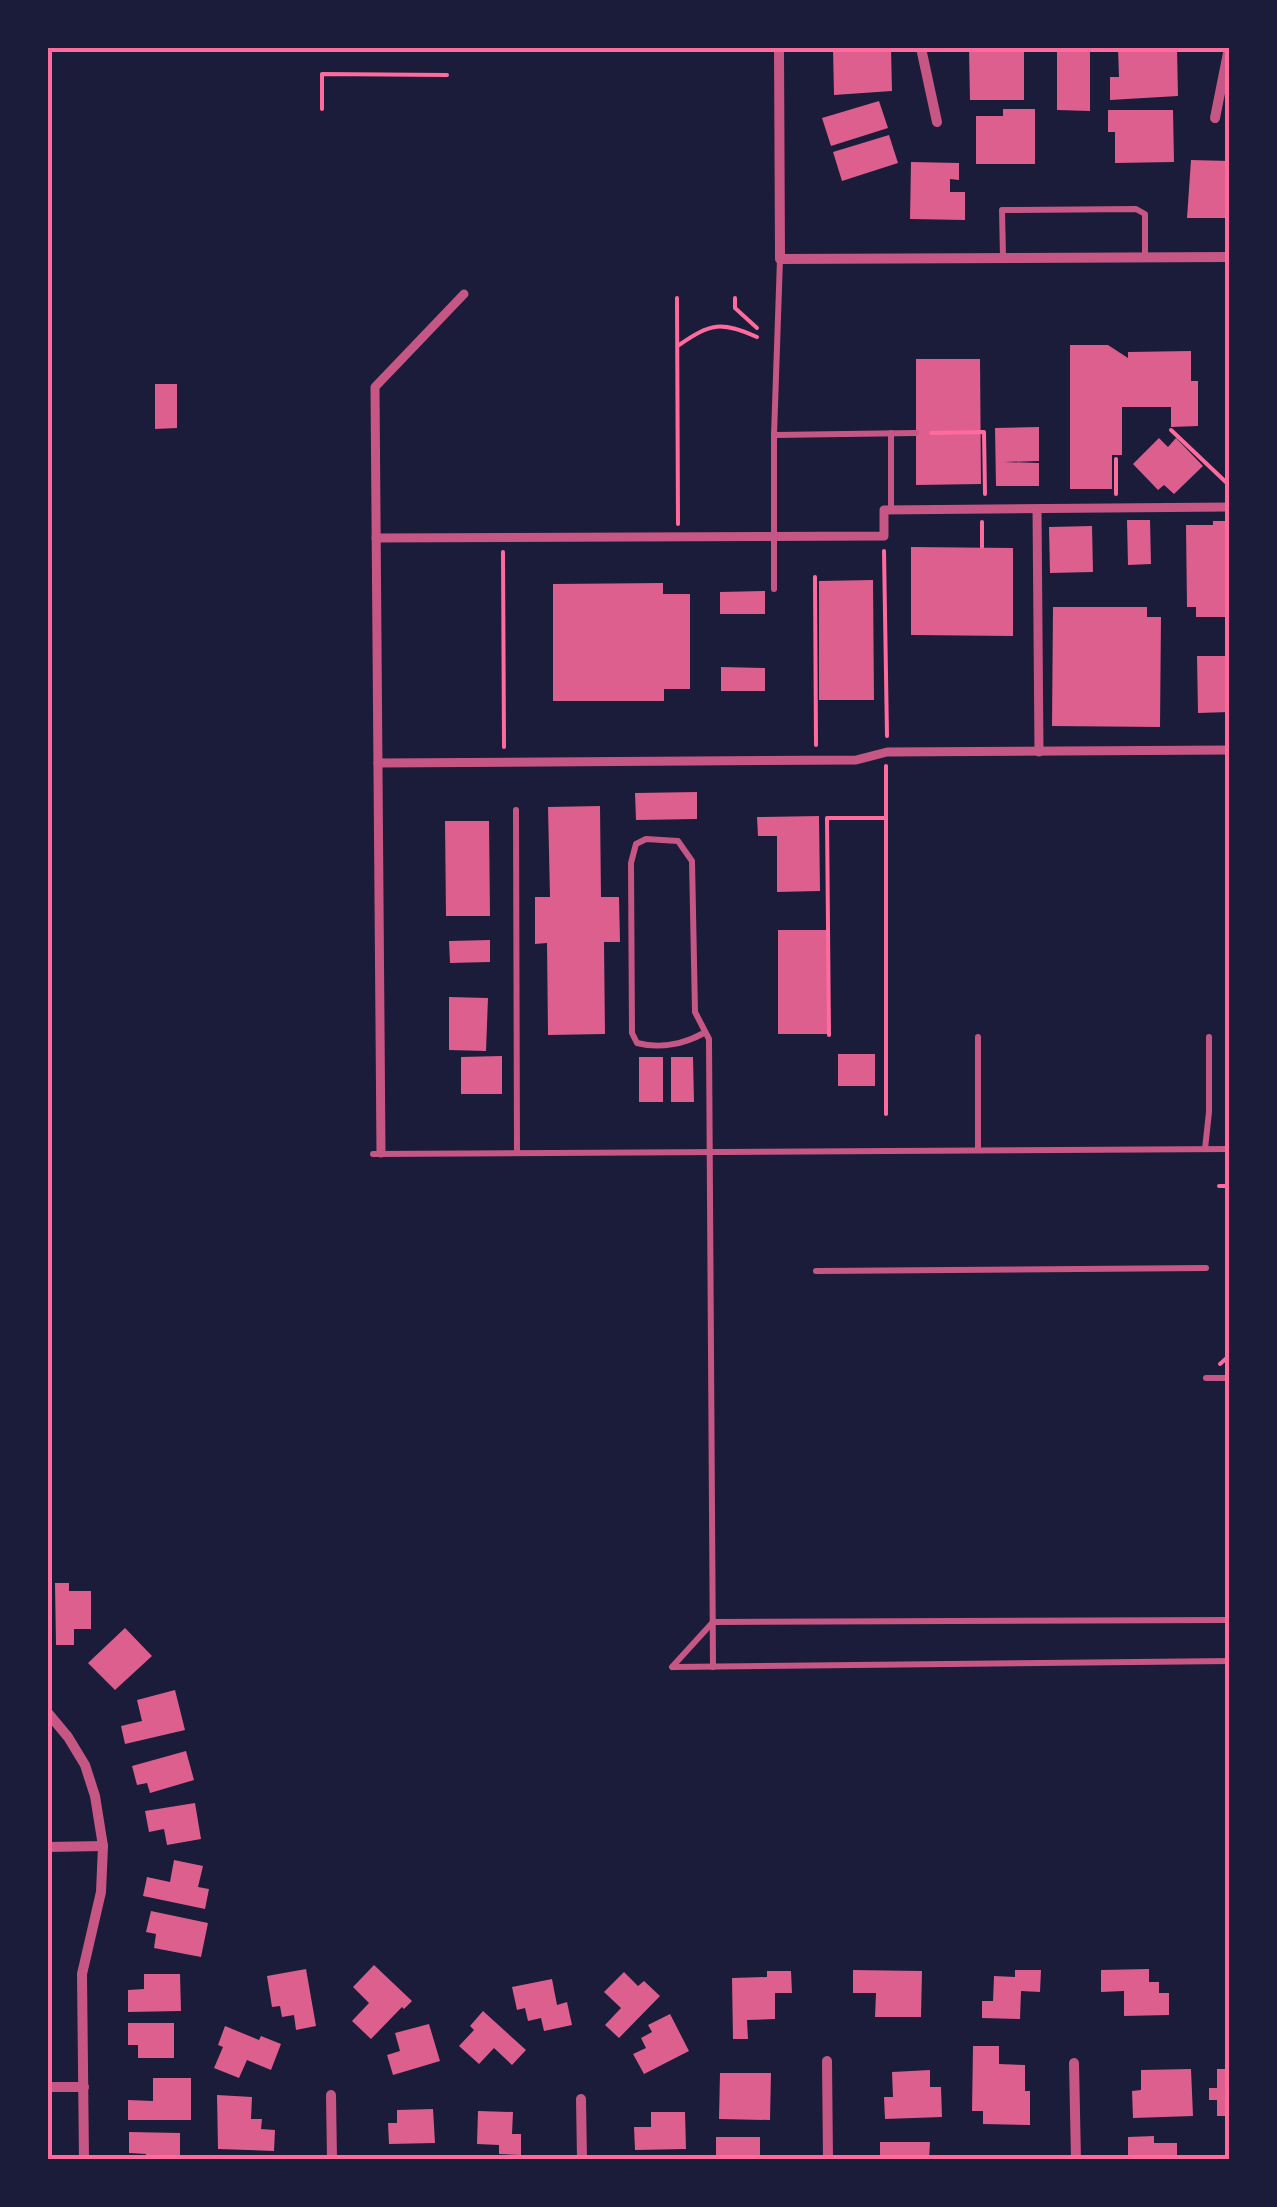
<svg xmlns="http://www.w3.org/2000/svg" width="1277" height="2207" font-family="Ubuntu,sans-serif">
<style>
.building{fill:#dd5f8e}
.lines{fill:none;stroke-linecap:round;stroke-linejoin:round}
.path{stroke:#ff6b9d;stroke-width:4}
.service{stroke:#c65784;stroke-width:6}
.pedestrian{stroke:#c65784;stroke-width:9}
.minor{stroke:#c65784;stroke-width:10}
.neatline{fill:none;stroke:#ff6b9d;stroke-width:4}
</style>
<rect width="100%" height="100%" fill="#1b1b3a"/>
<!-- building -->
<g class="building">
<path d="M833,48H891L892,91L834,95Z"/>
<path d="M1024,48V100H970L969,49Z"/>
<path d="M1057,48H1090V111L1057,110Z"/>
<path d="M1118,48H1177L1178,96L1110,100V77H1119Z"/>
<path d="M879,101L888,128L831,146L822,118Z"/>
<path d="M1003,109H1035V164H976V116H1003Z"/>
<path d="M1108,110H1173L1174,162L1115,163V132H1108Z"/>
<path d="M889,135L898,163L842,181L833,152Z"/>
<path d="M1191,160L1230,161V218H1187Z"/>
<path d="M911,162L959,163V180L950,179V192H965V220L910,219Z"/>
<path d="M1070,345H1108L1128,358V352L1191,351V381H1198V426L1171,427V407H1122V455H1112V489H1070Z"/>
<path d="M916,359H980L981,484L916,485Z"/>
<path d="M155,384H177V428L155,429Z"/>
<path d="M1039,427V461L1003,462L1039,463V486H996L995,428Z"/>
<path d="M1159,438L1168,447L1176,438L1203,466L1174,494L1164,485L1158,490L1133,464Z"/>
<path d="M1127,520H1150L1151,564L1128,565Z"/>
<path d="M1213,521H1230V617H1196V607H1187L1186,525H1213Z"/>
<path d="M1092,526L1093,572L1050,573L1049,527Z"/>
<path d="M911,547L1013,548V636L911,635Z"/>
<path d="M873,580L874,700H819V581Z"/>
<path d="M663,583V594H690V689H664V701H553V584Z"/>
<path d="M765,591V614H720V592Z"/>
<path d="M1053,607H1147V617H1161L1160,727L1052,726Z"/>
<path d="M1197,656H1230V712L1198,713Z"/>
<path d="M721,667L765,668V691H721Z"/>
<path d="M697,792V819L636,820L635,793Z"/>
<path d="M600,806L601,897H619L620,942H604L605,1034L548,1035L547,943L535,944V897H550L548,807Z"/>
<path d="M819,816L820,891L777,892V836H758L757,817Z"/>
<path d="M445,821H489L490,916H446Z"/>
<rect x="778" y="930" width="49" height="104"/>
<path d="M490,940V962L450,963L449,941Z"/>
<path d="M449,997L488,998L486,1051L449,1050Z"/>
<rect x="838" y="1054" width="37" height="32"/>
<path d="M502,1056V1094H461V1057Z"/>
<rect x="639" y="1057" width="24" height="45"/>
<path d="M671,1057H693L694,1102H671Z"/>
<path d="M55,1583H69V1591H91V1629H74V1645H56Z"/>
<path d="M125,1628L152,1656L115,1690L88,1663Z"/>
<path d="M175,1690L185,1730L125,1744L121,1726L142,1721L137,1700Z"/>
<path d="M186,1751L194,1780L150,1793L147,1783L137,1785L132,1766Z"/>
<path d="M195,1803L201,1839L167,1845L164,1829L149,1832L145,1811Z"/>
<path d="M174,1860L203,1866L198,1887L209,1889L205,1909L143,1896L147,1877L170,1882Z"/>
<path d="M151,1911L208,1923L201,1957L154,1948L156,1934L146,1932Z"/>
<path d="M374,1965L412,2001L404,2009L402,2007L371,2039L352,2021L369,2003L353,1987Z"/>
<path d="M306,1969L316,2026L296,2030L294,2015L282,2017L280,2006L272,2007L267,1976Z"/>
<path d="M1149,1969V1982H1159V1993H1169V2015L1124,2016V1991L1101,1992V1970Z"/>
<path d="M853,1970L922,1971L921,2017H875L876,1993H853Z"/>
<path d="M1015,1970H1041L1040,1992L1021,1991L1020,2019L982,2018V2001H993L994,1976L1015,1977Z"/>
<path d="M767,1971H791L792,1993H775V2019L747,2020L748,2039H733L732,1978L767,1977Z"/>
<path d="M624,1972L638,1986L644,1981L660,1996L619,2038L605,2025L621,2008L604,1992Z"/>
<path d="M144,1974H180L181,2011L128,2012V1990L144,1989Z"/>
<path d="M552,1979L557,2005L567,2002L572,2025L544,2031L541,2018L528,2021L525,2008L517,2010L512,1987Z"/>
<path d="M483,2011L526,2050L512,2065L494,2048L479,2064L459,2046L474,2030L470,2026Z"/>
<path d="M670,2014L689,2051L644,2074L633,2054L646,2048L641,2038L652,2032L648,2025Z"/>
<path d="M128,2023H174V2058H138V2045H128Z"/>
<path d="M429,2024L440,2061L393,2075L387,2055L400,2051L395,2033Z"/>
<path d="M225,2026L259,2040L261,2036L281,2044L271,2070L247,2060L239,2078L214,2068L223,2047L218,2045Z"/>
<path d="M973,2046H999V2064L1025,2065V2091H1030V2125L983,2124V2111H972Z"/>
<path d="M1191,2069L1193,2116L1133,2118L1132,2091L1141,2090V2070Z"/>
<path d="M1217,2069H1230V2116H1217V2100H1209V2088H1217Z"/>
<path d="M930,2070V2087H941L942,2117L885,2119L884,2097H893L892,2072Z"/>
<path d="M720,2073H771L770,2120L719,2119Z"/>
<path d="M153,2078H191V2120H128V2100L153,2101Z"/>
<path d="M217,2095L252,2097L251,2119H262L261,2129L275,2130L274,2151L218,2149Z"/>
<path d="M433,2109L435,2143L389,2144L388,2123H397V2110Z"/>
<path d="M478,2111L513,2112L512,2134H521V2155L499,2154V2145L477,2144Z"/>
<path d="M651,2112H685L686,2149L635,2150L634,2127H651Z"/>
<path d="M129,2132L180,2133V2160H145L146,2154L129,2153Z"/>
<path d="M1154,2136V2143H1177V2160L1128,2158V2137Z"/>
<rect x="716" y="2137" width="44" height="23"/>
<path d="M880,2142H930L929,2160H880Z"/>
</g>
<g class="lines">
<!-- path -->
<g class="path">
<path d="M322,109V74L447,75"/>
<path d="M677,298L678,524"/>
<path d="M735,298V308L757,328"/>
<path d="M679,345C711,323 721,321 757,337"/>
<path d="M1171,430L1230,486"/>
<path d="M931,433L984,432L985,494"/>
<path d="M1116,459V494"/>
<path d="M982,522V547"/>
<path d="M884,551L887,736"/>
<path d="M503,552L504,747"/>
<path d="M815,577L816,745"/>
<path d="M829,1035L827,818H886"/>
<path d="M1227,1112H1230"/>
<path d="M886,1114V766"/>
<path d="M1219,1186H1230"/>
<path d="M1220,1364L1230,1355"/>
</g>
<!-- service -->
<g class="service">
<path d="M1003,257L1002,210L1136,209L1145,214V257"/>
<path d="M891,433V510"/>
<path d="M774,435L916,433"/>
<path d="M774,589V435L780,259"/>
<path d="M516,810L517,1153"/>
<path d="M704,1033C684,1044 660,1049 637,1043L632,1033L631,863L636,844L646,839L678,841L692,861L695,1012L709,1039L713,1667"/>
<path d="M978,1037V1150"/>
<path d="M1205,1149L1209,1112V1037"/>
<path d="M373,1154L1230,1149"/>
<path d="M816,1271L1206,1268"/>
<path d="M1206,1378H1230"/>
<path d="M672,1667L713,1622L1230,1620"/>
<path d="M673,1667L1230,1661"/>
</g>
<!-- pedestrian -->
<g class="pedestrian">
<path d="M1037,509L1039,752"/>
<path d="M376,538L884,536V510L1230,507"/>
<path d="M378,763L856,760L887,752L1230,750"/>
<path d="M381,1153L375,387L464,294"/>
</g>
<!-- minor -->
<g class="minor">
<path d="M779,48L780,259L1230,257"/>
<path d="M921,48L937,122"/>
<path d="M1215,118L1229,48"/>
<path d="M48,1713L68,1737L85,1765L95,1796L103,1846L101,1892L82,1974L84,2160"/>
<path d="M48,1847L103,1846"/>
<path d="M827,2061L828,2160"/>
<path d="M1074,2063L1076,2160"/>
<path d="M48,2087H84"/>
<path d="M331,2095L332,2160"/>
<path d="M581,2099L582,2160"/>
</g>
</g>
<!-- border -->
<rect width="1277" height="2207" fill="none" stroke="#1b1b3a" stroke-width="100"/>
<rect x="50" y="50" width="1177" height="2107" class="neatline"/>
</svg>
